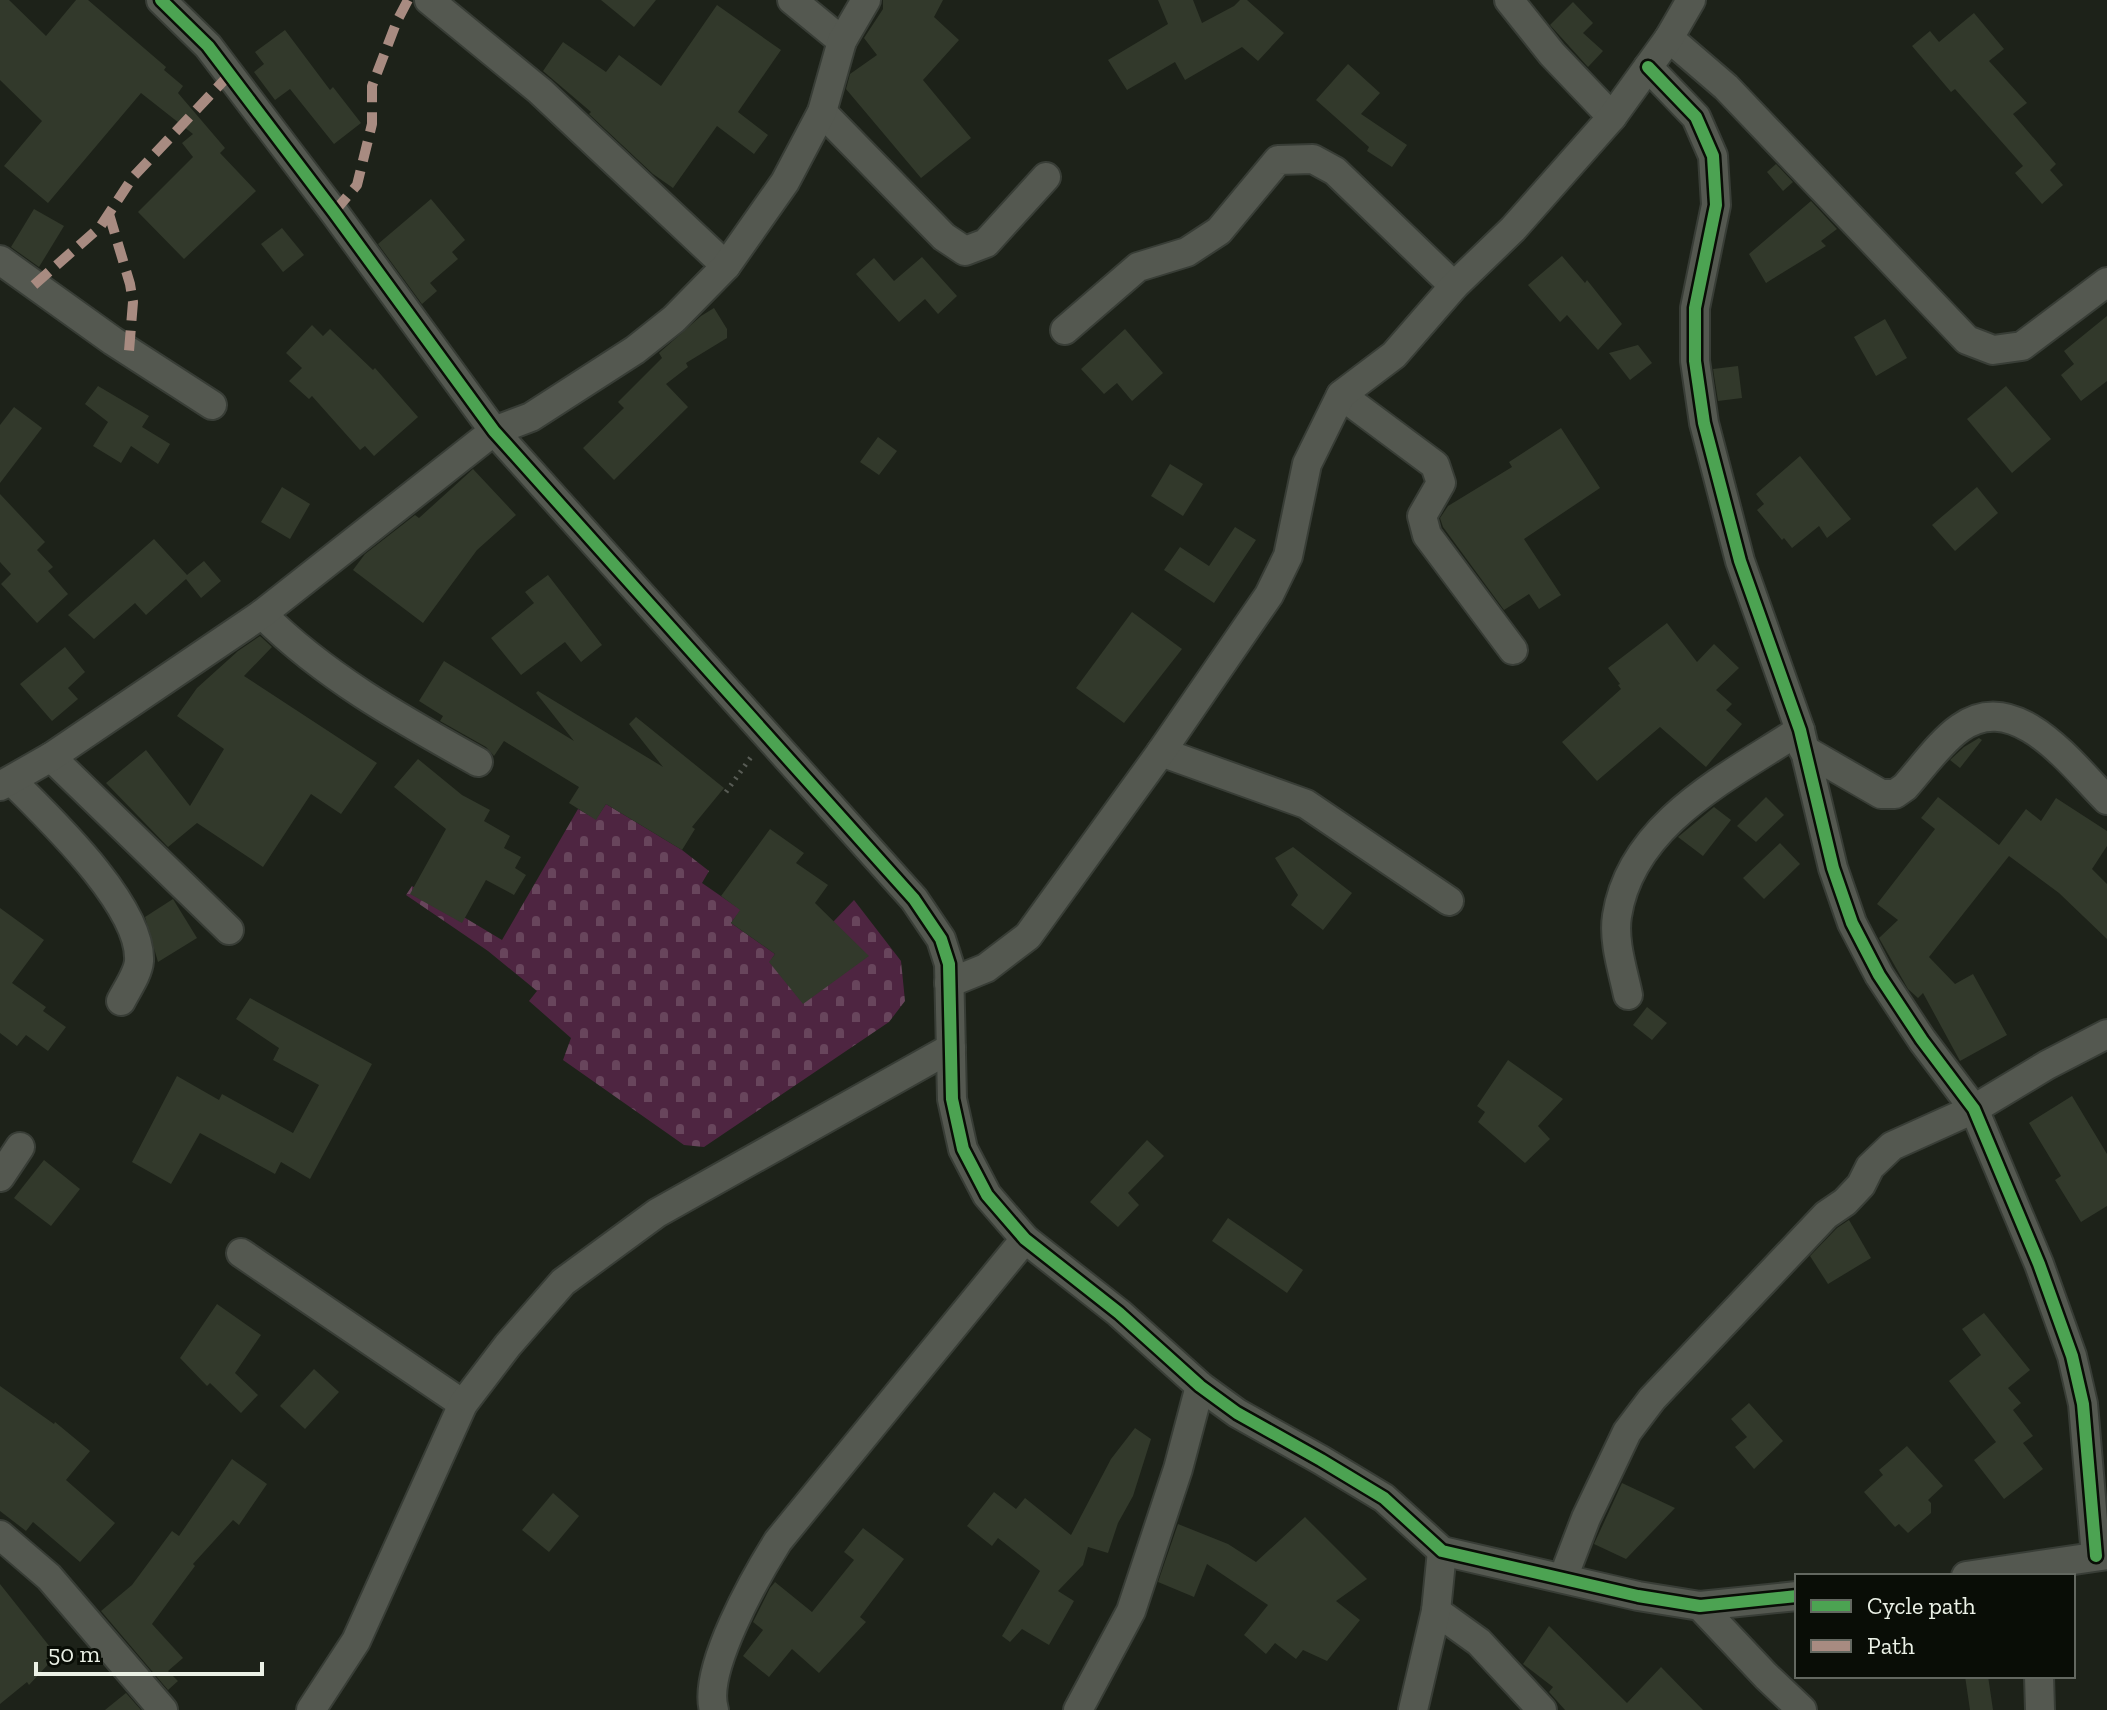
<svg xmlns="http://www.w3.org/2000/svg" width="2107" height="1710" font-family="'Zilla Slab',serif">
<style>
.cemetery{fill:url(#cemetery-stones)}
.building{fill:#32392b}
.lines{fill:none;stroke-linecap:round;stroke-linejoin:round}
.minor-casing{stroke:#383d36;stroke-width:32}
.path{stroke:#585c55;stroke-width:5;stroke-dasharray:2 6;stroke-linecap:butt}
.minor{stroke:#545850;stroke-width:28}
.quiet{stroke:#a88b81;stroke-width:10;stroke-dasharray:20 10;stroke-linecap:butt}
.cycleway-casing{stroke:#090d06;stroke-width:17}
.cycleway{stroke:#4ca352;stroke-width:12}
</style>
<defs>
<pattern id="cemetery-stones" width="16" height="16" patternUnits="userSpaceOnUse" patternTransform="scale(2)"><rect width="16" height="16" fill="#4e2541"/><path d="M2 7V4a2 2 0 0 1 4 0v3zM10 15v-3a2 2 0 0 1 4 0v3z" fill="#68455c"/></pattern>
</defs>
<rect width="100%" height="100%" fill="#1d2219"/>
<path class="cemetery" d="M 606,804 L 682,850 L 709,871 L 702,883 L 741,910 L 731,923 L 775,954 L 771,960 L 781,967 L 834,921 L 854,900 L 901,961 L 905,1001 L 889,1022 L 704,1147 L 684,1145 L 563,1060 L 571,1038 L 529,1001 L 537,991 L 488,951 L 406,895 L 412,886 L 502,940 L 578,809 L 596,819 Z"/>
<g class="building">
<path d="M 0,0 L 9,0 L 46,36 L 76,0 L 88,0 L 166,67 L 164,70 L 183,86 L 178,93 L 225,148 L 220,153 L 256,191 L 184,259 L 138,212 L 193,157 L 182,143 L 193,134 L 141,93 L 48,203 L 4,166 L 42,121 L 0,80 Z"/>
<path d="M 601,0 L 656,0 L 634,27 Z"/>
<path d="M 883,0 L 943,0 L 934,17 L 959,40 L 923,80 L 971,138 L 921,178 L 846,89 L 850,74 L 877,55 L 864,38 L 883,9 Z"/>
<path d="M 1158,0 L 1193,0 L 1202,23 L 1234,6 L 1240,0 L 1247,0 L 1284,33 L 1258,61 L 1242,47 L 1185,80 L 1175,62 L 1127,90 L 1108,60 L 1168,24 Z"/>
<path d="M 1573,2 L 1593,23 L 1583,33 L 1603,51 L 1588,67 L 1550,25 Z"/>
<path d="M 717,5 L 781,50 L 738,112 L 768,135 L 754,154 L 717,126 L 673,188 L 653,174 L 589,114 L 591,112 L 543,71 L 563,42 L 606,72 L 619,55 L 661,86 Z"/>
<path d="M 1974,13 L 2004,49 L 1989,61 L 2027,103 L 2013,114 L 2056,164 L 2050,170 L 2063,185 L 2042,204 L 2015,173 L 2023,166 L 1955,89 L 1951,92 L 1912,46 L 1930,31 L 1939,42 Z"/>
<path d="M 285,30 L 330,90 L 333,87 L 361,123 L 334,144 L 290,89 L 275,100 L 254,72 L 264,64 L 255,52 Z"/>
<path d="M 1348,64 L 1380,93 L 1361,114 L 1407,145 L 1392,167 L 1367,151 L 1369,147 L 1316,100 Z"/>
<path d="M 1776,164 L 1793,182 L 1783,191 L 1767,172 Z"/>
<path d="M 431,199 L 465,240 L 452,252 L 458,259 L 430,283 L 437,291 L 422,304 L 378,244 Z"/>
<path d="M 1811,201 L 1837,229 L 1821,241 L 1826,246 L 1766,283 L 1749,254 Z"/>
<path d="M 34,209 L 64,226 L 39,267 L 11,247 Z"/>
<path d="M 282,228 L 304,255 L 283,272 L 261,244 Z"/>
<path d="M 1562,256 L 1585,283 L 1587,280 L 1622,324 L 1598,350 L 1567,315 L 1560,322 L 1528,285 Z"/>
<path d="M 922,257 L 957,296 L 938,314 L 925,299 L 899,322 L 856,274 L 874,258 L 894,281 Z"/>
<path d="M 714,308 L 727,329 L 727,338 L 686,363 L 688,367 L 666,384 L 688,407 L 614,480 L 583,448 L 624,408 L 618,402 L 662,358 L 659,353 L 701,316 Z"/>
<path d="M 2107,316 L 2107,381 L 2081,401 L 2061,375 L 2074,364 L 2064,351 Z"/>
<path d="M 1885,319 L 1907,358 L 1876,376 L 1854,337 Z"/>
<path d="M 312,325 L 323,336 L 330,329 L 373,370 L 375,368 L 418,417 L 374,456 L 365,446 L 360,450 L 312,396 L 309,399 L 289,381 L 302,368 L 286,353 Z"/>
<path d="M 1125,329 L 1163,373 L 1132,401 L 1117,383 L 1104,394 L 1081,369 Z"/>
<path d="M 1638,345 L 1652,363 L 1630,380 L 1609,353 Z"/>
<path d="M 1738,366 L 1742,398 L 1718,401 L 1713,369 Z"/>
<path d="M 98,386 L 149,416 L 142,427 L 170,444 L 158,464 L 131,446 L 121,463 L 93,446 L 108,422 L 85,404 Z"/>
<path d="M 2006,386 L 2051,439 L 2012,473 L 1967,419 Z"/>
<path d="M 14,407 L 42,428 L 0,483 L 0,425 Z"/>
<path d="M 1561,428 L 1600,488 L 1524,539 L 1561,595 L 1539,609 L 1529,594 L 1504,610 L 1443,527 L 1440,518 L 1448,506 L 1512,467 L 1509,462 Z"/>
<path d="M 878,437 L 897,451 L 879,475 L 860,462 Z"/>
<path d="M 1800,456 L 1851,519 L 1827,538 L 1819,526 L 1792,548 L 1784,538 L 1782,540 L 1757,510 L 1764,504 L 1756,494 Z"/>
<path d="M 1170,464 L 1203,484 L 1183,516 L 1151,496 Z"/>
<path d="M 473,469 L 516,515 L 477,550 L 423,623 L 353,570 L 365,554 L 415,515 L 419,518 Z"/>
<path d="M 282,487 L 310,504 L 290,539 L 261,522 Z"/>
<path d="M 1977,487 L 1998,513 L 1955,551 L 1932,525 Z"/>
<path d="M 0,494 L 45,542 L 37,550 L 53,567 L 48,571 L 68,594 L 37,623 L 1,584 L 11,574 L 0,562 Z"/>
<path d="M 1235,527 L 1256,540 L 1214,603 L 1164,570 L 1180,547 L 1209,566 Z"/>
<path d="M 154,539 L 187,575 L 204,561 L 221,581 L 201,598 L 186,579 L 146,615 L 135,603 L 94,639 L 68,615 Z"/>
<path d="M 548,575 L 602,645 L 581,662 L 565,642 L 521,675 L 491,638 L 534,603 L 525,592 Z"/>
<path d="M 1132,612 L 1182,649 L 1124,723 L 1076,688 Z"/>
<path d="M 1667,623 L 1697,662 L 1714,644 L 1739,668 L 1716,690 L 1732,704 L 1726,710 L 1742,724 L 1706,767 L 1660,727 L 1597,781 L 1562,742 L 1621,689 L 1618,685 L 1620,684 L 1608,668 Z"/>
<path d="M 260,636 L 272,647 L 244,676 L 377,763 L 341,814 L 311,794 L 263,867 L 197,823 L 168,847 L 106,783 L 146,750 L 190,806 L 224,749 L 177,716 L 197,688 L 238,651 Z"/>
<path d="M 65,647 L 85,672 L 68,688 L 78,699 L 52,721 L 20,684 Z"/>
<path d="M 444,661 L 574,741 L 536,693 L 538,691 L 663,767 L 629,724 L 636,717 L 724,788 L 692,827 L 695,829 L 682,850 L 606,804 L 596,820 L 569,803 L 579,787 L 504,741 L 494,756 L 486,747 L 440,721 L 443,716 L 419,701 Z"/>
<path d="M 1979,738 L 1982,740 L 1960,768 L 1950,760 L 1964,747 Z"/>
<path d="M 418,759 L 462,795 L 490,810 L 484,821 L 510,836 L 504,848 L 521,857 L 515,868 L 526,875 L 514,895 L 486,880 L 462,923 L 410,894 L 446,829 L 394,787 Z"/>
<path d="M 1766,797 L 1784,815 L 1756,842 L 1737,826 Z"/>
<path d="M 1938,797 L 1999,845 L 2026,809 L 2041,821 L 2056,798 L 2107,831 L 2107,846 L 2092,869 L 2107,884 L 2107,939 L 2059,893 L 2009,856 L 1929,957 L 1955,984 L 1973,974 L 2007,1035 L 1960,1061 L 1923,993 L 1918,998 L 1908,989 L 1879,938 L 1898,920 L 1877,904 L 1935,829 L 1921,818 Z"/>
<path d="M 1714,807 L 1731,820 L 1703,856 L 1678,837 Z"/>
<path d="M 770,829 L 804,853 L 796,863 L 828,885 L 815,903 L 869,956 L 803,1004 L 769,962 L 775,954 L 731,923 L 740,910 L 721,896 Z"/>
<path d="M 1780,843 L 1800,864 L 1764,899 L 1743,878 Z"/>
<path d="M 1293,847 L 1352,893 L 1323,930 L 1291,905 L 1298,895 L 1275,858 Z"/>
<path d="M 173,899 L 197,938 L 158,962 L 145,917 Z"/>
<path d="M 0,908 L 44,940 L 12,983 L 46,1007 L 43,1011 L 66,1027 L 48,1051 L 26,1035 L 17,1046 L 0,1033 Z"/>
<path d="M 250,998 L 372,1064 L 310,1179 L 281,1162 L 275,1174 L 200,1133 L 171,1184 L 132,1162 L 177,1076 L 219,1100 L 222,1094 L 293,1133 L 319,1085 L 273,1060 L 279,1048 L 236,1019 Z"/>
<path d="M 1647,1007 L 1667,1023 L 1652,1040 L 1633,1025 Z"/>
<path d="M 1508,1060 L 1563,1099 L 1538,1126 L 1550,1139 L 1525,1163 L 1478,1122 L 1485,1112 L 1477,1106 Z"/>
<path d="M 2072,1096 L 2107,1154 L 2107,1206 L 2081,1222 L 2055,1180 L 2061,1176 L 2029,1123 Z"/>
<path d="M 1147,1140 L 1164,1156 L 1128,1193 L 1139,1205 L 1118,1227 L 1090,1202 Z"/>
<path d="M 44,1160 L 80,1189 L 51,1226 L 14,1198 Z"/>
<path d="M 1228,1218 L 1303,1270 L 1287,1293 L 1212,1241 Z"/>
<path d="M 1849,1220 L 1871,1258 L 1828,1284 L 1810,1256 L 1837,1228 Z"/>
<path d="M 217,1304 L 261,1335 L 235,1373 L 258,1395 L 241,1413 L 210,1383 L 207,1386 L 180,1358 Z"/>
<path d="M 1984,1313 L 2030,1370 L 2008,1388 L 2021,1403 L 2013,1410 L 2033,1436 L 2023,1443 L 2043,1469 L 2004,1499 L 1974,1460 L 1996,1442 L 1949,1381 L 1981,1355 L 1962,1329 Z"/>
<path d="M 314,1369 L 339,1392 L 305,1429 L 280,1406 Z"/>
<path d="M 0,1386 L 54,1424 L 55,1422 L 90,1451 L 66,1480 L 115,1523 L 80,1562 L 33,1522 L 26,1531 L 0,1511 Z"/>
<path d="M 1749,1403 L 1783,1441 L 1754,1469 L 1735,1447 L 1747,1437 L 1731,1419 Z"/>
<path d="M 1135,1428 L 1151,1439 L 1133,1496 L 1118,1523 L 1108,1553 L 1088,1547 L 1083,1565 L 1058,1591 L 1074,1601 L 1049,1645 L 1022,1629 L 1010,1642 L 1002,1636 L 1040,1571 L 998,1538 L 992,1546 L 967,1526 L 994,1492 L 1016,1509 L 1025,1498 L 1071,1535 L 1111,1459 Z"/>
<path d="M 1907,1446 L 1943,1486 L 1928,1500 L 1931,1503 L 1931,1513 L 1908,1533 L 1899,1524 L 1895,1527 L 1864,1492 L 1883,1475 L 1879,1470 Z"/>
<path d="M 232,1459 L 267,1484 L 239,1525 L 233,1520 L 193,1564 L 195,1566 L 152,1624 L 183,1658 L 168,1671 L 178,1681 L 168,1690 L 101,1611 L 132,1585 L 172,1531 L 179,1536 Z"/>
<path d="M 1622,1483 L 1675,1508 L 1626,1559 L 1594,1544 Z"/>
<path d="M 553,1493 L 579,1516 L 549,1552 L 522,1530 Z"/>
<path d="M 1305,1517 L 1367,1579 L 1336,1601 L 1360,1620 L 1327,1661 L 1303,1650 L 1296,1659 L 1275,1643 L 1266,1654 L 1244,1635 L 1268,1605 L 1207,1564 L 1194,1597 L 1158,1582 L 1178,1524 L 1228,1544 L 1256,1562 Z"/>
<path d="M 863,1528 L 904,1559 L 860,1617 L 866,1622 L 819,1673 L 792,1649 L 769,1677 L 743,1656 L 763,1630 L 753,1622 L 770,1588 L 775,1582 L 812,1612 L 854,1560 L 844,1552 Z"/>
<path d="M 0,1584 L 54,1652 L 53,1659 L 29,1685 L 27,1682 L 0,1704 Z"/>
<path d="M 1549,1626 L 1627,1703 L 1661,1667 L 1703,1710 L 1565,1710 L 1549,1692 L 1553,1687 L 1523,1664 Z"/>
<path d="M 1965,1676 L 1988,1676 L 1993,1710 L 1970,1710 Z"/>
<path d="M 126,1693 L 141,1710 L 105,1710 Z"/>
</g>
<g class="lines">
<defs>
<g id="minor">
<path d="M 161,0 L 208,46 L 334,212 L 494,431 L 914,899 L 941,939 L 949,964 L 952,1099 L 963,1149 L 987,1195 L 1025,1239 L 1119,1313 L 1200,1386 L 1237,1413 L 1321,1460 L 1384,1498 L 1442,1551 L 1638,1596 L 1700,1606 L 1797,1596"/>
<path d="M 429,0 L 540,91 L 726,266"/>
<path d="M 792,0 L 842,41"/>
<path d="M 1509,0 L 1552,54 L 1612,117"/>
<path d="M 1669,38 L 1726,87 L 1967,340 L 1993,350 L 2022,346 L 2107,282"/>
<path d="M 1648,67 L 1696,117 L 1713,156 L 1716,205 L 1695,308 L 1695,361 L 1704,423 L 1740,561 L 1800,730 L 1833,868 L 1852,923 L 1879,975 L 1922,1040 L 1974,1109 L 2039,1264 L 2072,1356 L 2083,1404 L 2096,1556"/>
<path d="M 822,112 L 944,237 L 965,251 L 986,243 L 1046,177"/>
<path d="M 0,260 L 113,341 L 212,405"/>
<path d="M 1065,330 L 1138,267 L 1187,252 L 1219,231 L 1278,160 L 1313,159 L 1335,171 L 1454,286"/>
<path d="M 1341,395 L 1435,465 L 1441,483 L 1422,516 L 1427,535 L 1513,650"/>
<path d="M 262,614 C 325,677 401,719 478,762"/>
<path d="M 1803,749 L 1881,794 L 1895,794 L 1905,787 C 1921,769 1941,741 1960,728 C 2016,688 2071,764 2107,800"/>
<path d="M 1161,752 L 1306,804 L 1449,901"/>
<path d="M 51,757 L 229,930"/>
<path d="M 12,781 C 49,818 142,906 139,961 C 138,974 127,989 121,1001"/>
<path d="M 0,786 L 51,757 L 262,614 L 494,431 L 531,417 L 635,350 L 674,319 L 726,266 L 785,182 L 822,112 L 842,41 L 866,0"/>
<path d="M 949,983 L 986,968 L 1028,936 L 1161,752 L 1269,595 L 1288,556 L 1307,464 L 1341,395 L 1394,355 L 1454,286 L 1513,229 L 1612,117 L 1669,38 L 1691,0"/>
<path d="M 1628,995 C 1623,971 1613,941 1617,916 C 1631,823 1730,776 1800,730"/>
<path d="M 0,1177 L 20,1147"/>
<path d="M 241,1253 L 463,1404"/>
<path d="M 0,1535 L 49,1577 L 163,1710"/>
<path d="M 1966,1576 L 2107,1555"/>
<path d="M 1563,1578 L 1586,1518 L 1627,1432 L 1652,1399 L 1826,1215 L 1845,1202 L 1861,1185 L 1870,1167 L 1892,1146 L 1974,1109 L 2047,1065 L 2107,1034"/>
<path d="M 1700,1606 L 1766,1676 L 1802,1710"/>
<path d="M 1436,1611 L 1479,1642 L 1542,1710"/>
<path d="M 2039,1676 L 2040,1710"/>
<path d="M 311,1710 L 356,1641 L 463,1404 L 508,1345 L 563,1282 L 657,1213 L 951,1048"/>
<path d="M 714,1710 C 702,1670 756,1576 778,1541 L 1025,1239"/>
<path d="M 1078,1710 L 1131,1611 L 1178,1469 L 1200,1386"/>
<path d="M 1413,1710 L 1436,1611 L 1442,1551"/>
</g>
</defs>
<use href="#minor" class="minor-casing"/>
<path class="path" d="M 726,792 L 751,757"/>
<use href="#minor" class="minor"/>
<g class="quiet">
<path d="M 334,212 L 357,185 L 372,124 L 372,86 L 397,21 L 408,0"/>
<path d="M 109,214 L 130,284 L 133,302 L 129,351"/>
<path d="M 34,285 L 100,227 L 133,177 L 230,74"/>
</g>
<defs>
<g id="cycleway">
<path d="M 161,0 L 208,46 L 334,212 L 494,431 L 914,899 L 941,939 L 949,964 L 952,1099 L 963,1149 L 987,1195 L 1025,1239 L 1119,1313 L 1200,1386 L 1237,1413 L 1321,1460 L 1384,1498 L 1442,1551 L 1638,1596 L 1700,1606 L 1797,1596"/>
<path d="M 1648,67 L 1696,117 L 1713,156 L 1716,205 L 1695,308 L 1695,361 L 1704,423 L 1740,561 L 1800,730 L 1833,868 L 1852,923 L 1879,975 L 1922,1040 L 1974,1109 L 2039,1264 L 2072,1356 L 2083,1404 L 2096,1556"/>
</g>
</defs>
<use href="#cycleway" class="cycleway-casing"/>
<use href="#cycleway" class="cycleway"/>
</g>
<rect x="1795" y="1574" width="280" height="104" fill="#090d06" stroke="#636860" stroke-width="2"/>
<rect x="1811" y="1600" width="40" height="12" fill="#4ca352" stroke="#636860" stroke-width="2"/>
<text x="1867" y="1614" font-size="24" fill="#ebf1e6">Cycle path</text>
<rect x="1811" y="1640" width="40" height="12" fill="#a88b81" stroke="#636860" stroke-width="2"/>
<text x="1867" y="1654" font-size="24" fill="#ebf1e6">Path</text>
<path d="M36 1662v12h226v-12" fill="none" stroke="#ebf1e6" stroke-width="4"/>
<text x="48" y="1662" font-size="24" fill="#ebf1e6" stroke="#090d06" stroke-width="6" paint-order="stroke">50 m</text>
</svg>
